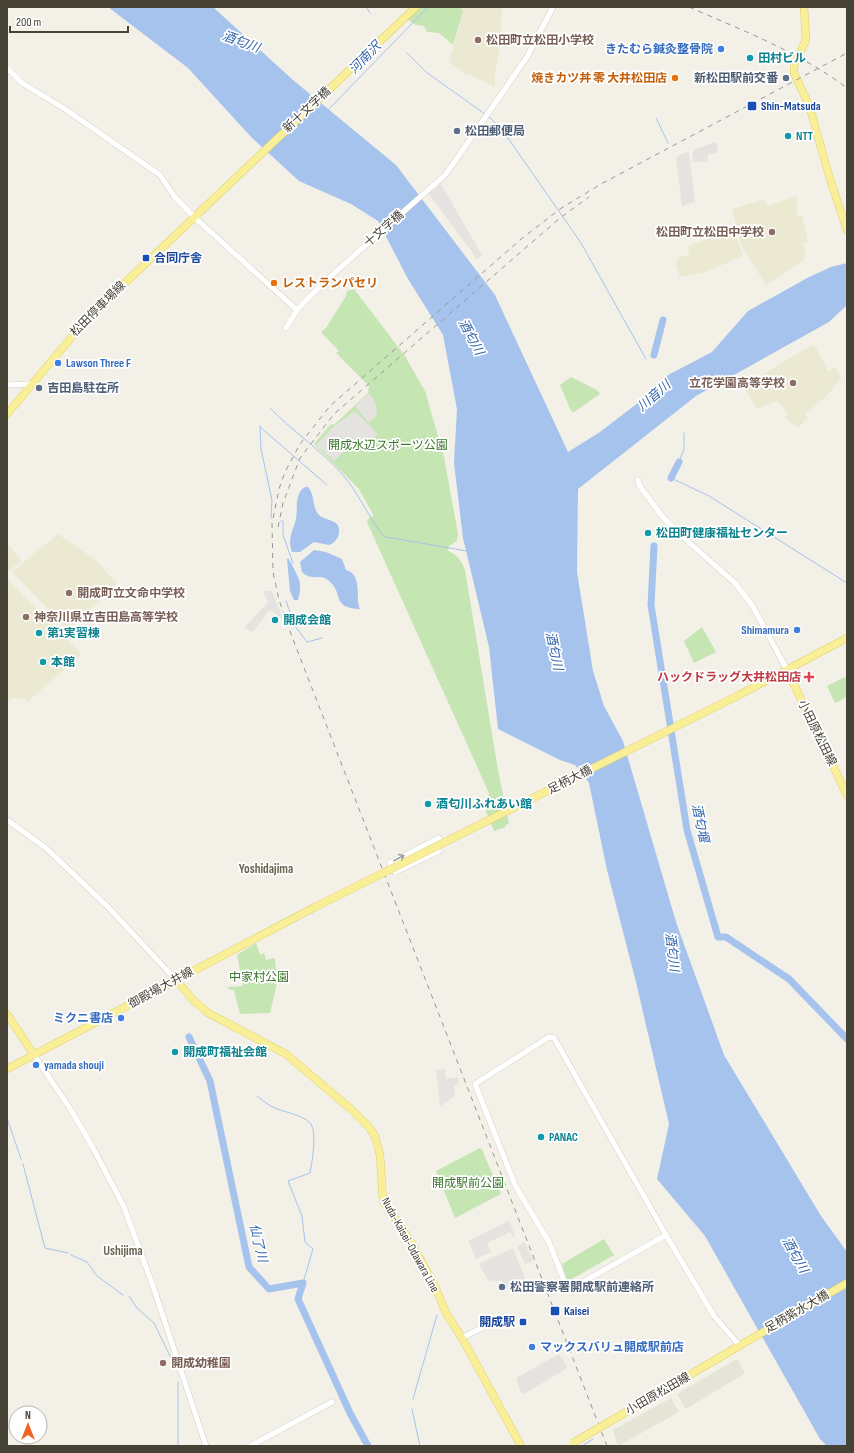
<svg xmlns="http://www.w3.org/2000/svg" width="854" height="1453" font-family="'Sofia Sans Condensed','Noto Sans JP',sans-serif">
<style>
.residential{fill:#e6e4d6}
.education{fill:#ebe9d2}
.green{fill:#c5e5b2}
.parking{fill:#e4e3df}
.water{fill:#a6c3ed}
.lines{fill:none;stroke-linecap:round;stroke-linejoin:round}
.stream{stroke:#a6c3ed;stroke-width:1}
.river{stroke:#a6c3ed;stroke-width:7}
.minor-casing{stroke:#bebbaa;stroke-width:6}
.major-casing{stroke:#ded06a;stroke-width:8}
.minor{stroke:#fff;stroke-width:5.5}
.major{stroke:#faef99;stroke-width:7}
.rail{stroke:#969696;stroke-width:1;stroke-dasharray:5 5;stroke-linecap:butt}
.major-bridge-casing{stroke:#ded06a;stroke-width:8;stroke-linecap:butt}
.major-bridge{stroke:#faef99;stroke-width:7}
.oneway{stroke:#a2a09a}
.education-dot{fill:#8d6e63;stroke:#fff;stroke-width:1.5}
.shop-dot{fill:#3f7fe0;stroke:#fff;stroke-width:1.5}
.culture-dot{fill:#0f9aa8;stroke:#fff;stroke-width:1.5}
.food-dot{fill:#e8710a;stroke:#fff;stroke-width:1.5}
.service-dot{fill:#5c6f8a;stroke:#fff;stroke-width:1.5}
.transit-dot{fill:#1a4fb4;stroke:#fff;stroke-width:1.5}
.health-dot{fill:#e0444e;stroke:#fff;stroke-width:1.5}
.labels{text-anchor:middle;dominant-baseline:central;stroke-width:3.5;stroke-linejoin:round;paint-order:stroke}
.education-label{font-size:12px;font-weight:bold;fill:#785e54;stroke:#fff;text-anchor:start}
.shop-label{font-size:12px;font-weight:bold;fill:#366cbe;stroke:#fff;text-anchor:end}
.culture-label{font-size:12px;font-weight:bold;fill:#0d838f;stroke:#fff;text-anchor:start}
.food-label{font-size:12px;font-weight:bold;fill:#c56008;stroke:#fff;text-anchor:end}
.service-label{font-size:12px;font-weight:bold;fill:#4e5e75;stroke:#fff;text-anchor:start}
.transit-label{font-size:12px;font-weight:bold;fill:#164399;stroke:#fff;text-anchor:start}
.street-label{font-size:12px;fill:#464236;stroke:#fff}
.park-label{font-size:12px;fill:#3b752c;stroke:#fff}
.health-label{font-size:12px;font-weight:bold;fill:#be3a42;stroke:#fff;text-anchor:end}
.water-label{font-size:13px;font-style:italic;fill:#3465ad;stroke:#fff}
.neighbourhood-label{font-size:13px;font-weight:bold;fill:#68624e;stroke:#fff}
</style>
<rect width="100%" height="100%" fill="#f3f1e7"/>
<g class="residential">
<path d="M 737,1359 L 745,1373 L 686,1409 L 677,1394 Z"/>
<path d="M 671,1398 L 679,1412 L 618,1446 L 613,1430 Z"/>
</g>
<g class="education">
<path d="M 461,7 L 502,7 L 500,47 L 495,74 L 495,87 L 469,74 L 468,76 L 449,62 L 460,24 Z"/>
<path d="M 797,196 L 797,216 L 802,216 L 808,242 L 803,243 L 806,253 L 803,261 L 766,285 L 742,247 L 732,209 L 765,199 L 767,206 Z"/>
<path d="M 734,230 L 743,256 L 703,273 L 680,277 L 676,264 L 678,257 L 689,255 L 688,246 Z"/>
<path d="M 814,344 L 828,371 L 835,367 L 841,379 L 824,399 L 821,400 L 805,414 L 808,418 L 798,428 L 785,418 L 788,415 L 778,401 L 757,409 L 743,386 Z"/>
<path d="M 58,534 L 97,561 L 117,584 L 67,629 L 12,572 Z"/>
<path d="M 7,543 L 22,561 L 7,572 Z"/>
<path d="M 7,579 L 81,653 L 81,655 L 27,702 L 25,699 L 14,698 L 7,701 Z"/>
</g>
<g class="green">
<path d="M 420,7 L 459,7 L 463,11 L 453,45 L 439,33 L 427,32 L 424,26 L 416,25 L 406,18 Z"/>
<path d="M 354,289 L 405,356 L 425,391 L 444,457 L 458,534 L 457,541 L 449,546 L 448,551 C 458,555 461,560 465,570 L 498,770 L 509,824 L 505,825 L 506,827 L 494,831 L 482,802 L 488,800 L 489,793 L 367,522 L 369,518 L 374,516 L 359,489 L 314,444 L 330,425 L 335,424 L 368,393 L 369,386 L 336,353 L 339,351 L 321,332 L 326,328 L 346,296 L 347,291 Z"/>
<path d="M 571,377 L 597,390 L 600,394 L 574,412 L 571,411 L 560,385 Z"/>
<path d="M 702,627 L 716,652 L 694,663 L 684,641 Z"/>
<path d="M 847,676 L 847,697 L 835,703 L 827,686 Z"/>
<path d="M 256,943 L 260,955 L 264,953 L 266,960 L 275,958 L 277,983 L 270,1013 L 240,1014 L 234,990 L 230,990 L 227,987 L 243,986 L 237,955 Z"/>
<path d="M 480,1148 L 482,1150 L 501,1194 L 455,1218 L 436,1171 Z"/>
<path d="M 604,1239 L 614,1255 L 570,1280 L 566,1278 L 562,1264 Z"/>
</g>
<g class="parking">
<path d="M 716,142 L 718,153 L 708,154 L 707,161 L 693,162 L 692,154 L 695,149 Z"/>
<path d="M 687,152 L 689,153 L 695,202 L 682,206 L 676,158 L 677,156 Z"/>
<path d="M 441,184 L 482,255 L 477,259 L 429,194 Z"/>
<path d="M 369,393 L 375,402 L 377,409 L 376,416 L 369,423 L 355,406 Z"/>
<path d="M 355,411 L 378,434 L 364,449 L 355,442 L 334,461 L 316,445 L 334,426 Z"/>
<path d="M 263,591 L 272,591 L 283,619 L 270,610 L 253,631 L 250,631 L 245,627 L 268,602 Z"/>
<path d="M 445,1068 L 446,1079 L 458,1077 L 459,1084 L 454,1086 L 455,1096 L 440,1106 L 436,1070 Z"/>
<path d="M 508,1221 L 510,1222 L 515,1237 L 514,1238 L 510,1232 L 487,1243 L 491,1252 L 476,1259 L 468,1241 Z"/>
<path d="M 525,1242 L 533,1261 L 525,1264 L 517,1246 Z"/>
<path d="M 513,1248 L 525,1278 L 506,1288 L 500,1280 L 496,1282 L 494,1279 L 489,1282 L 479,1264 Z"/>
<path d="M 559,1354 L 567,1367 L 566,1369 L 524,1394 L 521,1393 L 516,1378 Z"/>
</g>
<g class="water">
<path d="M 108,7 L 213,7 L 293,80 L 396,165 L 495,295 L 568,452 L 600,432 L 647,396 L 668,375 L 712,352 L 748,311 L 809,277 L 831,267 L 847,263 L 847,305 L 829,322 L 696,396 L 578,489 L 577,572 L 593,671 L 604,706 L 623,741 L 676,922 L 724,1055 L 821,1216 L 847,1252 L 847,1446 L 827,1446 L 820,1439 L 705,1236 L 657,1179 L 669,1124 L 636,982 L 607,870 L 589,783 L 575,765 L 560,760 L 498,729 L 489,647 L 463,538 L 454,463 L 457,409 L 443,335 L 408,279 L 378,221 L 351,204 L 299,181 L 252,138 L 188,68 Z"/>
<path d="M 305,487 L 308,487 C 315,495 312,506 318,514 C 325,522 341,518 339,533 C 338,539 334,543 329,545 L 314,542 L 300,552 L 292,552 C 287,539 293,531 296,519 C 298,508 294,494 305,487 Z"/>
<path d="M 314,550 L 326,552 L 342,559 L 346,570 C 363,574 355,599 360,609 C 330,608 345,593 328,580 C 320,573 312,582 302,572 L 300,562 Z"/>
<path d="M 287,559 L 289,559 C 297,576 304,581 298,600 L 294,600 L 290,591 Z"/>
</g>
<g class="lines">
<g class="stream">
<path d="M 366,7 L 370,13"/>
<path d="M 407,53 L 426,72 L 485,114"/>
<path d="M 328,110 L 428,7"/>
<path d="M 489,117 L 501,128 L 581,243 L 646,359"/>
<path d="M 656,118 L 668,143"/>
<path d="M 270,408 C 292,431 320,449 342,474 C 358,492 367,514 381,533 L 386,537 L 467,551"/>
<path d="M 260,426 L 261,449 L 272,500 L 271,518"/>
<path d="M 260,427 L 327,485"/>
<path d="M 679,462 L 684,449 L 684,433"/>
<path d="M 671,478 L 709,496 L 847,583"/>
<path d="M 281,521 L 283,521 L 283,535 L 293,563"/>
<path d="M 286,601 L 295,626 L 307,642 L 322,638"/>
<path d="M 257,1096 C 262,1100 268,1105 275,1108 C 286,1113 302,1114 311,1124 C 317,1133 312,1163 310,1173 L 288,1181 L 302,1216 L 305,1242 L 313,1249 L 303,1283"/>
<path d="M 7,1118 L 21,1159"/>
<path d="M 23,1164 L 45,1248 L 68,1253"/>
<path d="M 71,1255 L 87,1262 L 97,1276 L 123,1295"/>
<path d="M 129,1296 L 137,1308 L 154,1323 L 172,1360"/>
<path d="M 178,1382 L 178,1446"/>
<path d="M 413,1399 L 437,1315"/>
<path d="M 412,1409 L 420,1446"/>
<path d="M 582,1446 L 593,1439"/>
</g>
<g class="river">
<path d="M 654,355 L 663,320"/>
<path d="M 671,478 L 679,462"/>
<path d="M 654,546 L 651,605 L 687,830 L 718,937 L 726,937 L 789,979 L 847,1039"/>
<path d="M 189,1037 L 210,1081 L 249,1267 L 269,1289 L 303,1283 L 298,1299 L 350,1413 L 368,1446"/>
</g>
<defs>
<g id="minor">
<path d="M 7,68 L 22,83 L 65,109 L 160,175 L 174,196 L 193,216 L 297,310"/>
<path d="M 286,328 L 297,310 L 322,284 L 446,174 L 527,57 L 553,7"/>
<path d="M 7,385 L 31,384"/>
<path d="M 638,480 L 639,485 L 662,516 L 676,531 L 735,583 L 752,605 L 787,670"/>
<path d="M 7,820 L 46,848 L 108,907 L 176,980"/>
<path d="M 439,851 L 395,872 L 390,863 L 439,838"/>
<path d="M 549,1037 L 554,1038 L 666,1235 L 576,1286 L 565,1283 L 549,1242 L 515,1185 L 475,1084 Z"/>
<path d="M 34,1055 L 71,1110 L 92,1146 L 124,1207 L 153,1286 L 206,1446"/>
<path d="M 666,1235 L 714,1316 L 740,1346"/>
<path d="M 462,1338 L 502,1317"/>
<path d="M 250,1446 L 332,1402"/>
</g>
<g id="major">
<path d="M 804,7 L 806,40 L 794,65 L 794,73 L 810,108 L 829,176 L 847,230"/>
<path d="M 7,414 L 87,319 L 416,7"/>
<path d="M 787,670 L 847,795"/>
<path d="M 739,695 L 847,638"/>
<path d="M 176,980 L 194,1001 L 208,1013 L 286,1054 L 353,1111 L 369,1127 L 375,1136 L 380,1155 L 383,1201 L 411,1242 L 434,1284 L 446,1313 L 462,1338 L 521,1446"/>
<path d="M 7,1014 L 34,1055"/>
<path d="M 7,1069 L 315,907"/>
<path d="M 734,1349 L 847,1283"/>
</g>
</defs>
<use href="#minor" class="minor-casing"/>
<use href="#major" class="major-casing"/>
<use href="#minor" class="minor"/>
<use href="#major" class="major"/>
<g class="rail">
<path d="M 689,7 C 744,31 799,52 847,88"/>
<path d="M 278,527 L 283,503 L 300,458 L 334,414 L 560,218 L 589,197"/>
<path d="M 607,1446 L 294,642 L 279,600 L 273,572 L 272,524 L 279,489 L 285,472 L 300,444 L 330,406 L 520,240 L 560,209 L 601,184 L 847,53"/>
</g>
<defs>
<g id="major-bridge">
<path d="M 315,907 L 739,695"/>
<path d="M 573,1443 L 734,1349"/>
</g>
</defs>
<use href="#major-bridge" class="major-bridge-casing"/>
<use href="#major-bridge" class="major-bridge"/>
</g>
<defs><path id="oneway-shaft" d="M-6 0H5M1.5-3L5.5 0L1.5 3" fill="none" stroke-width="1.6" stroke-linecap="round" stroke-linejoin="round"/></defs>
<use class="oneway" href="#oneway-shaft" transform="translate(399 858) rotate(-27)"/>
<g class="education-dot">
<circle cx="478" cy="40" r="4"/>
<circle cx="772" cy="232" r="4"/>
<circle cx="793" cy="383" r="4"/>
<circle cx="69" cy="593" r="4"/>
<circle cx="26" cy="617" r="4"/>
<circle cx="163" cy="1363" r="4"/>
</g>
<g class="shop-dot">
<circle cx="721" cy="49" r="4"/>
<circle cx="58" cy="363" r="4"/>
<circle cx="797" cy="630" r="4"/>
<circle cx="121" cy="1018" r="4"/>
<circle cx="36" cy="1065" r="4"/>
<circle cx="532" cy="1347" r="4"/>
</g>
<g class="culture-dot">
<circle cx="750" cy="58" r="4"/>
<circle cx="788" cy="136" r="4"/>
<circle cx="648" cy="533" r="4"/>
<circle cx="275" cy="620" r="4"/>
<circle cx="39" cy="633" r="4"/>
<circle cx="43" cy="662" r="4"/>
<circle cx="428" cy="804" r="4"/>
<circle cx="175" cy="1052" r="4"/>
<circle cx="541" cy="1137" r="4"/>
</g>
<g class="food-dot">
<circle cx="675" cy="78" r="4"/>
<circle cx="274" cy="283" r="4"/>
</g>
<g class="service-dot">
<circle cx="786" cy="78" r="4"/>
<circle cx="457" cy="131" r="4"/>
<circle cx="39" cy="388" r="4"/>
<circle cx="502" cy="1287" r="4"/>
</g>
<g class="transit-dot">
<rect x="747" y="101" width="10" height="10" rx="2"/>
<rect x="142" y="254" width="8" height="8" rx="2"/>
<rect x="550" y="1306" width="10" height="10" rx="2"/>
<rect x="519" y="1318" width="8" height="8" rx="2"/>
</g>
<path class="health-dot" d="M807 671h4v4h4v4h-4v4h-4v-4h-4v-4h4z"/>
<g class="labels">
<g class="education-label">
<text x="486" y="40">松田町立松田小学校</text>
<text x="764" y="232" text-anchor="end">松田町立松田中学校</text>
<text x="785" y="383" text-anchor="end">立花学園高等学校</text>
<text x="77" y="593">開成町立文命中学校</text>
<text x="34" y="617">神奈川県立吉田島高等学校</text>
<text x="171" y="1363">開成幼稚園</text>
</g>
<g class="shop-label">
<text x="713" y="49">きたむら鍼灸整骨院</text>
<text x="66" y="363" text-anchor="start">Lawson Three F</text>
<text x="789" y="630">Shimamura</text>
<text x="113" y="1018">ミクニ書店</text>
<text x="44" y="1065" text-anchor="start">yamada shouji</text>
<text x="540" y="1347" text-anchor="start">マックスバリュ開成駅前店</text>
</g>
<g class="culture-label">
<text x="758" y="58">田村ビル</text>
<text x="796" y="136">NTT</text>
<text x="656" y="533">松田町健康福祉センター</text>
<text x="283" y="620">開成会館</text>
<text x="47" y="633">第1実習棟</text>
<text x="51" y="662">本館</text>
<text x="436" y="804">酒匂川ふれあい館</text>
<text x="183" y="1052">開成町福祉会館</text>
<text x="549" y="1137">PANAC</text>
</g>
<g class="food-label">
<text x="667" y="78">焼きカツ丼 零 大井松田店</text>
<text x="282" y="283" text-anchor="start">レストランパセリ</text>
</g>
<g class="service-label">
<text x="778" y="78" text-anchor="end">新松田駅前交番</text>
<text x="465" y="131">松田郵便局</text>
<text x="47" y="388">吉田島駐在所</text>
<text x="510" y="1287">松田警察署開成駅前連絡所</text>
</g>
<g class="transit-label">
<text x="761" y="106">Shin-Matsuda</text>
<text x="154" y="258">合同庁舎</text>
<text x="564" y="1311">Kaisei</text>
<text x="515" y="1322" text-anchor="end">開成駅</text>
</g>
<g class="street-label">
<text transform="translate(307 110) rotate(-43)">新十文字橋</text>
<text transform="translate(384 229) rotate(-41)">十文字橋</text>
<text transform="translate(98 309) rotate(-45)">松田停車場線</text>
<text transform="translate(817 733) rotate(64)">小田原松田線</text>
<text transform="translate(570 780) rotate(-27)">足柄大橋</text>
<text transform="translate(161 988) rotate(-29)">御殿場大井線</text>
<text transform="translate(410 1245) rotate(61)">Nuda-Kaisei-Odawara Line</text>
<text transform="translate(797 1312) rotate(-30)">足柄紫水大橋</text>
<text transform="translate(658 1394) rotate(-30)">小田原松田線</text>
</g>
<g class="park-label">
<text x="388" y="445">開成水辺スポーツ公園</text>
<text x="259" y="977">中家村公園</text>
<text x="468" y="1183">開成駅前公園</text>
</g>
<g class="health-label">
<text x="801" y="677">ハックドラッグ大井松田店</text>
</g>
<g class="water-label">
<text transform="translate(241 42) rotate(20)">酒匂川</text>
<text transform="translate(365 58) rotate(-46)">河南沢</text>
<text transform="translate(471 337) rotate(62)">酒匂川</text>
<text transform="translate(654 396) rotate(-41)">川音川</text>
<text transform="translate(554 651) rotate(78)">酒匂川</text>
<text transform="translate(700 823) rotate(78)">酒匂堰</text>
<text transform="translate(672 952) rotate(83)">酒匂川</text>
<text transform="translate(258 1243) rotate(76)">仙了川</text>
<text transform="translate(795 1255) rotate(61)">酒匂川</text>
</g>
<g class="neighbourhood-label">
<text x="266" y="869">Yoshidajima</text>
<text x="123" y="1251">Ushijima</text>
</g>
</g>
<rect width="854" height="1453" fill="none" stroke="#464236" stroke-width="16"/>
<g transform="translate(28 1425)"><circle r="19" fill="#ffffff" stroke="#b5b3af"/>
<path d="M0-3L7 15L0 10L-7 15Z" fill="#f06521"/>
<text y="-6" font-size="11" font-weight="bold" text-anchor="middle" fill="#464236">N</text>
</g>
<path d="M10 26v6h118v-6" fill="none" stroke="#464236" stroke-width="2"/>
<text x="16" y="26" font-size="12" fill="#464236" stroke="#ffffff" stroke-width="3" paint-order="stroke">200 m</text>
</svg>
